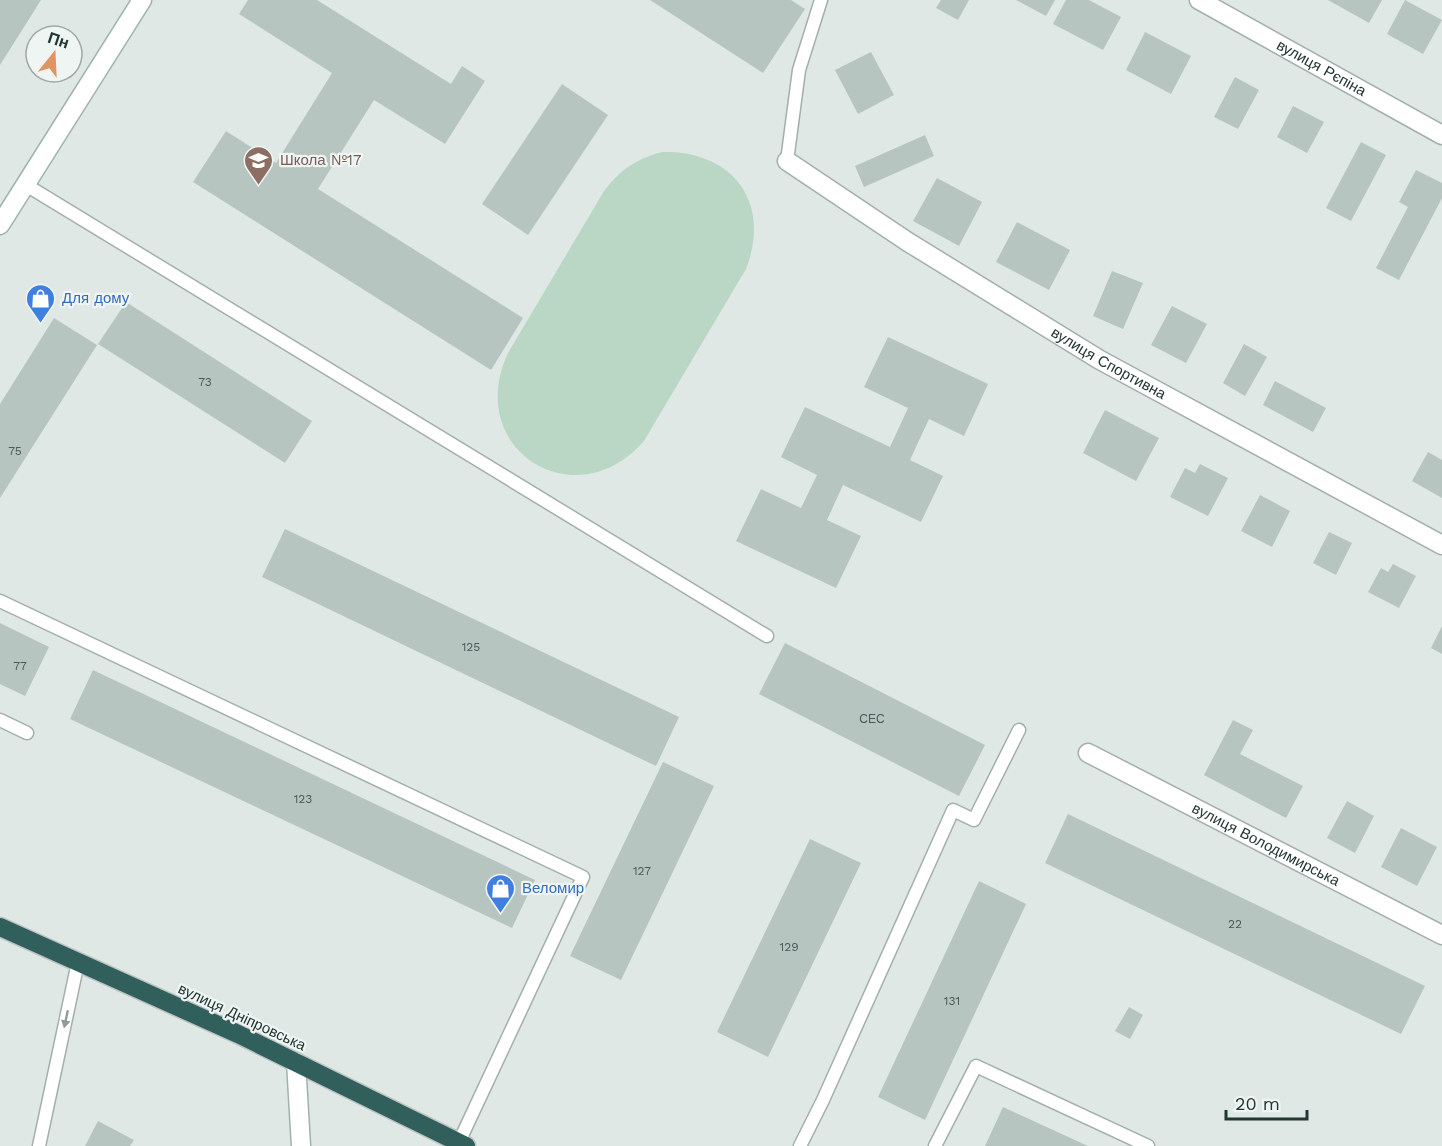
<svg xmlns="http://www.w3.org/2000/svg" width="1442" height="1146" font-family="'Work Sans',sans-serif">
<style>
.green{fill:#bad7c5}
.building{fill:#b7c5c1}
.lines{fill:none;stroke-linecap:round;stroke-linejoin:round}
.lane-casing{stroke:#a3afac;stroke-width:15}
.street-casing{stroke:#a3afac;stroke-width:21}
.secondary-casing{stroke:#9fb3ae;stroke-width:21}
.highway-casing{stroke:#bdc3c2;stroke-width:21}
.lane{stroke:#fff;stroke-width:12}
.street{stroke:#fff;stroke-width:18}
.secondary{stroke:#fff;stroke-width:18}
.highway{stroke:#315f5c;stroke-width:18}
.oneway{fill:#909a99}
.labels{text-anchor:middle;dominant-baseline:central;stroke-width:4.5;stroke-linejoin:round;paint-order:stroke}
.number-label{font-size:12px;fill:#475a56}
.street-label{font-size:15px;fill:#223633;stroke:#eff5f3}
.education-label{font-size:15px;fill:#785e54;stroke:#eff5f3;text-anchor:start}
.shop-label{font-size:15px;fill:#366cbe;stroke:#eff5f3;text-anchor:start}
</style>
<rect width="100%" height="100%" fill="#dfe8e5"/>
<path class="green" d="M 662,152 C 732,150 772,202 746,269 L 644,441 C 575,520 463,449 508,353 L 604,191 C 620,170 636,159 662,152 Z"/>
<g class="building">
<path d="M 0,0 L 41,0 L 0,65 Z"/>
<path d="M 248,0 L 317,0 L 451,84 L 462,66 L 485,81 L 445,144 L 374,100 L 318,189 L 523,318 L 491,370 L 193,182 L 226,131 L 276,163 L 332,73 L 239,14 Z"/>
<path d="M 650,0 L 791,0 L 805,9 L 763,73 Z"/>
<path d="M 941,0 L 969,0 L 958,20 L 936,8 Z"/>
<path d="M 1016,0 L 1055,0 L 1046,16 Z"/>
<path d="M 1066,0 L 1089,0 L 1121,17 L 1103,50 L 1053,24 Z"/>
<path d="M 1328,0 L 1382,0 L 1369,23 Z"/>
<path d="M 1405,0 L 1442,20 L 1423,54 L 1387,34 Z"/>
<path d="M 1145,32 L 1191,56 L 1171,94 L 1126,70 Z"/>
<path d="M 871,52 L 894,95 L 858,114 L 835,70 Z"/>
<path d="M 1235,77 L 1259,90 L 1238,129 L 1214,117 Z"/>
<path d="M 562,84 L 608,115 L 528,235 L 482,204 Z"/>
<path d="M 1293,106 L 1324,122 L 1307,153 L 1277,137 Z"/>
<path d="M 925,135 L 934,156 L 864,187 L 855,166 Z"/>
<path d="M 1361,142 L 1386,155 L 1351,221 L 1326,208 Z"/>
<path d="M 1416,170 L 1442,183 L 1442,198 L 1399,280 L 1376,268 L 1408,207 L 1399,202 Z"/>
<path d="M 937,178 L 982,202 L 959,246 L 913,221 Z"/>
<path d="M 1017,222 L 1070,250 L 1049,290 L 996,262 Z"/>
<path d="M 1112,271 L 1143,283 L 1123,329 L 1093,316 Z"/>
<path d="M 126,302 L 312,421 L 285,463 L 98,344 Z"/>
<path d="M 1172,306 L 1207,324 L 1186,363 L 1151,345 Z"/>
<path d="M 54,318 L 97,345 L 0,498 L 0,404 Z"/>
<path d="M 888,337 L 988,384 L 964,436 L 929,419 L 910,460 L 943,476 L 921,522 L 843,485 L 827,520 L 861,536 L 836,588 L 736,541 L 761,489 L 801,508 L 817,475 L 781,457 L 805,407 L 890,447 L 908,408 L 864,387 Z"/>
<path d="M 1244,344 L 1267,357 L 1245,396 L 1223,383 Z"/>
<path d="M 1275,381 L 1326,408 L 1313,432 L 1263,405 Z"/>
<path d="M 1105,410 L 1159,438 L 1136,481 L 1083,453 Z"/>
<path d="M 1428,452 L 1442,460 L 1442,498 L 1412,481 Z"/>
<path d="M 1200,464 L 1228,478 L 1208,516 L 1170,497 L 1185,468 L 1195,473 Z"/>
<path d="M 1260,495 L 1290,511 L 1272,547 L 1241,531 Z"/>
<path d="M 285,529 L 679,717 L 656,766 L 262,577 Z"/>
<path d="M 1329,532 L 1352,543 L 1336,575 L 1313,563 Z"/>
<path d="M 1393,564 L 1416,576 L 1399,608 L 1368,592 L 1381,568 L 1388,572 Z"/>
<path d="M 0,623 L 49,647 L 25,696 L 0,684 Z"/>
<path d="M 1442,626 L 1442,654 L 1431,648 Z"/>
<path d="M 785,643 L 985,745 L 959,796 L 759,694 Z"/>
<path d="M 93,670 L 535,880 L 512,928 L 70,719 Z"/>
<path d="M 1233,720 L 1253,730 L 1240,754 L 1303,786 L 1286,818 L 1204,775 Z"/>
<path d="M 663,762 L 714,786 L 621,980 L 570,956 Z"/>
<path d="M 1347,801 L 1374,816 L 1355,853 L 1327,838 Z"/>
<path d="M 1068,814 L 1425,986 L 1401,1034 L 1045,863 Z"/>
<path d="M 1401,828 L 1437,847 L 1417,886 L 1381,867 Z"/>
<path d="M 810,839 L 861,863 L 768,1057 L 717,1032 Z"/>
<path d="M 979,881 L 1026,904 L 925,1120 L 878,1097 Z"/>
<path d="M 1129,1007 L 1143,1015 L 1130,1039 L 1115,1031 Z"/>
<path d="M 1003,1107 L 1088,1146 L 985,1146 Z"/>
<path d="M 98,1121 L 134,1140 L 130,1146 L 85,1146 Z"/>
</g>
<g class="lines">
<defs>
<g id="lane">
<path d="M 787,161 L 799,70 L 821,0"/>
<path d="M 26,185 L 767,636"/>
<path d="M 0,601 L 583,877 L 459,1142"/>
<path d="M 0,720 L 27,733"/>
<path d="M 39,1146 L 78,962"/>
<path d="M 800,1146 L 823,1100 L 953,810 L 974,820 L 1019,730"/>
<path d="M 935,1146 L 976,1066 L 1148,1146"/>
</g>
<g id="street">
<path id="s1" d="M 1199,0 L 1442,135"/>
<path id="s2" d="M 787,161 L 908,242 L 1100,360 L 1442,545"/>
<path id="s3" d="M 1088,753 L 1442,935"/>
</g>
<g id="secondary">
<path d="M 0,225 L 142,0"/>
<path d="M 296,1062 L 301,1146"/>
</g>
<path id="highway" d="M 0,927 L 238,1034 L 466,1146"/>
</defs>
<use href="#lane" class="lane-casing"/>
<use href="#street" class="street-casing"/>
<use href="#secondary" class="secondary-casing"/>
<use href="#highway" class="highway-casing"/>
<use href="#lane" class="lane"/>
<use href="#street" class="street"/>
<use href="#secondary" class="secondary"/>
<use href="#highway" class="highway"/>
</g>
<defs><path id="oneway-solid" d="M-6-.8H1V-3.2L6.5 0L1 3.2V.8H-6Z" transform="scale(1.5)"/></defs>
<use class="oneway" href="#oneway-solid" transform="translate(66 1019) rotate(102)"/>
<defs>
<symbol id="school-pin" viewBox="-11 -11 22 30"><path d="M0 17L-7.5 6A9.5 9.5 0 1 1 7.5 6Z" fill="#8d6e63" stroke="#eff5f3"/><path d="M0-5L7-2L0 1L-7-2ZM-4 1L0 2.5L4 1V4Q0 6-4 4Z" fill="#fff"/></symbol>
<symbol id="shop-pin" viewBox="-11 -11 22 30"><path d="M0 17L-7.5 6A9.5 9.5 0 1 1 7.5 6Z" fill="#3f7fe0" stroke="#eff5f3"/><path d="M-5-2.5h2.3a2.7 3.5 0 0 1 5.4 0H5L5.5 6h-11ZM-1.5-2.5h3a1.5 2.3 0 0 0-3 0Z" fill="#fff"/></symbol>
</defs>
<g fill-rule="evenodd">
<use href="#school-pin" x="242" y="144" width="33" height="45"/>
<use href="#shop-pin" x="24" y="282" width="33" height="45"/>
<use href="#shop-pin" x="484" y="872" width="33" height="45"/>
</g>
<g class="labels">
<g class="number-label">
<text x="205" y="382">73</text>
<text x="15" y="451">75</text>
<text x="471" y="647">125</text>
<text x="20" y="666">77</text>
<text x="872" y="719">СЕС</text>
<text x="303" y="799">123</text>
<text x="642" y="871">127</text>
<text x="1235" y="924">22</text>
<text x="789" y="947">129</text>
<text x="952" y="1001">131</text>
</g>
<g class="street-label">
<text stroke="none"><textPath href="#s1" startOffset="140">вулиця Рєпіна</textPath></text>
<text stroke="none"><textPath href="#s2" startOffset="380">вулиця Спортивна</textPath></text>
<text stroke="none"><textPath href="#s3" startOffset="200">вулиця Володимирська</textPath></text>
<text transform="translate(242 1017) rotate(25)">вулиця Дніпровська</text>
</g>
<g class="education-label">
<text x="280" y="160">Школа №17</text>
</g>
<g class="shop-label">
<text x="62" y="298">Для дому</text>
<text x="522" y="888">Веломир</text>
</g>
</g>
<g transform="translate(54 54) rotate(18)"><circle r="28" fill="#eff5f3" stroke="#9da9a6" stroke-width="1.5"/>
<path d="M0-4.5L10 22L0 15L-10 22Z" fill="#e29363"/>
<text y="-9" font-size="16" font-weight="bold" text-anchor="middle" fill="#223633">Пн</text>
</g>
<path d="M1226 1110v9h81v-9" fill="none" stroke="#223633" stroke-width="3"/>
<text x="1235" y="1110" font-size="18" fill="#223633" stroke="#eff5f3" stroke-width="4.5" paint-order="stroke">20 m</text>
</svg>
